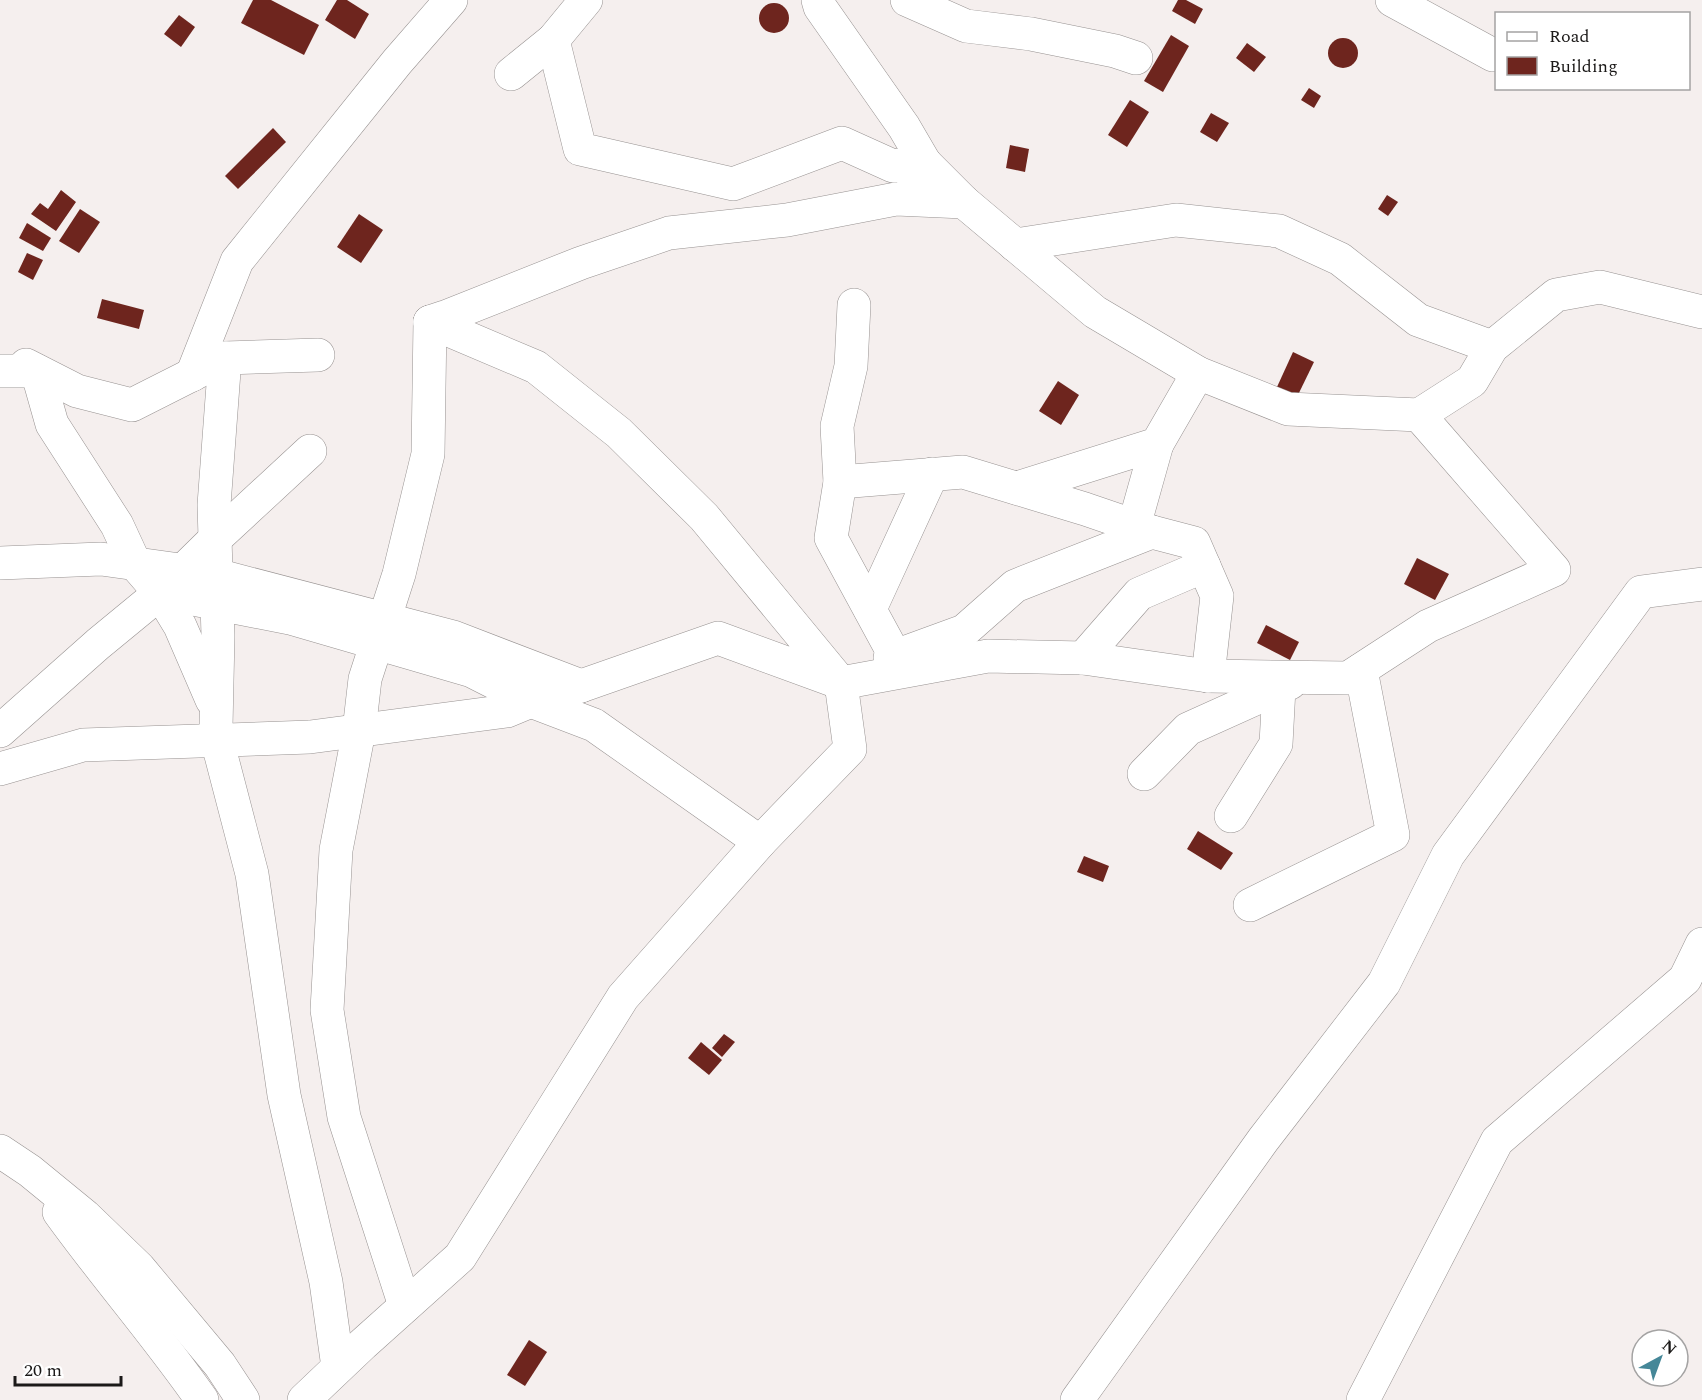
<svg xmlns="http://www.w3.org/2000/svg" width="1702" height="1400" font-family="Spectral,serif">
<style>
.building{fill:#6e251e}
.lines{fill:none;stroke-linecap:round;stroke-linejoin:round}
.minor-casing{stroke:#979291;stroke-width:34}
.minor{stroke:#fff;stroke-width:33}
</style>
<rect width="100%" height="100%" fill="#f5efee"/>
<g class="building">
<path d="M 253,0 L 271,0 L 319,25 L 304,55 L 241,23 Z"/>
<path d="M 337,0 L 347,0 L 369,14 L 355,39 L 325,20 Z"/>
<path d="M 1178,0 L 1186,0 L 1203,9 L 1195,24 L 1172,11 Z"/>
<circle cx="774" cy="18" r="15"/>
<path d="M 179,15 L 195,27 L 181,47 L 164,34 Z"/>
<path d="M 1171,35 L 1189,46 L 1163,92 L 1144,81 Z"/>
<circle cx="1343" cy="53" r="15"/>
<path d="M 1247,43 L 1266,57 L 1254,72 L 1236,58 Z"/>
<path d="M 1309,88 L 1321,96 L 1314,108 L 1301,100 Z"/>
<path d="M 1130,100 L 1149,112 L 1127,147 L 1108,135 Z"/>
<path d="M 1211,113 L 1229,123 L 1217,142 L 1200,132 Z"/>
<path d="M 273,128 L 286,142 L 238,189 L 225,176 Z"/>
<path d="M 1010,145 L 1029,149 L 1025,172 L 1006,168 Z"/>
<path d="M 61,190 L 76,202 L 56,231 L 31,214 L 40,203 L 48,209 Z"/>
<path d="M 1387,195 L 1398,202 L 1388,216 L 1378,209 Z"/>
<path d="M 80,209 L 100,222 L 79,253 L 59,241 Z"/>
<path d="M 359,214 L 383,230 L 361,263 L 337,247 Z"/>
<path d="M 27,223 L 51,238 L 43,251 L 19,238 Z"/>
<path d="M 27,253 L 43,260 L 33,280 L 18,272 Z"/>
<path d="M 102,299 L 144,310 L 139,329 L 97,318 Z"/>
<path d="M 1293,352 L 1314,362 L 1297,397 L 1277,387 Z"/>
<path d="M 1058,381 L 1079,395 L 1061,425 L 1039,411 Z"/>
<path d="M 1417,558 L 1449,574 L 1435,600 L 1404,584 Z"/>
<path d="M 1266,625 L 1299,642 L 1290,660 L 1257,643 Z"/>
<path d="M 1198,831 L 1233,853 L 1221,870 L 1187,849 Z"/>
<path d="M 1084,856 L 1109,866 L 1103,882 L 1077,872 Z"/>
<path d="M 724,1034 L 735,1042 L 722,1057 L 712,1048 Z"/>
<path d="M 701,1042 L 722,1060 L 709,1075 L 688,1058 Z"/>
<path d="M 529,1340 L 547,1352 L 525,1386 L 507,1375 Z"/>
</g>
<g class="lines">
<defs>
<g id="minor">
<path d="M 586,0 L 553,40 L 580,149 L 733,184 L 842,143 L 893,166 L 925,163 L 964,202 L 1095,312 L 1198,373 L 1288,409 L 1419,415"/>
<path d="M 818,0 L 820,7 L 904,127 L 925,163 L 913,178"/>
<path d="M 907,0 L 966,26 L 1031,34 L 1115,51 L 1136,58"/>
<path d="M 1392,0 L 1493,55"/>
<path d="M 511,74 L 553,40"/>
<path d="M 1015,245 L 1176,220 L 1279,231 L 1340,259 L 1418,320 L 1492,347"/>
<path d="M 854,305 L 851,366 L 837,426 L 840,482 L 831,538 L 895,656"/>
<path d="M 430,322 L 445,317 L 581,263 L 669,233 L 787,220 L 896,199 L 964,202"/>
<path d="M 225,358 L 214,505 L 218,636 L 216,727 L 217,740 L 252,874 L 284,1095 L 326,1282 L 338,1367"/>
<path d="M 26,365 L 77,391 L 132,405 L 225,358 L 318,355"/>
<path d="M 0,371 L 37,371 L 52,424 L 117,525 L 135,564 L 160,593 L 180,626 L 212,700"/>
<path d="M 192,375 L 237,261 L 397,62 L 451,0"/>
<path d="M 840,482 L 963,472 L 1085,509 L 1152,532 L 1015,586 L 964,631 L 890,658"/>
<path d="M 1017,488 L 1157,444 L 1198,373"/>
<path d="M 1134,526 L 1157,444"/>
<path d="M 1152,532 L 1194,543 L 1217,596 L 1208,676"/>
<path d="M 0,563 L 101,559 L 216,575 L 453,637 L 581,686"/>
<path d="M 160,593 L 178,596 L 290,618 L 472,671 L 531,701 L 594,725 L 760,842"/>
<path d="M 870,609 L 932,474"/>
<path d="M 1083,658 L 1139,594 L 1204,566"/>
<path d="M 0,731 L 98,644 L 160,593 L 215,539 L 310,451"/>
<path d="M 0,769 L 83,745 L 310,737 L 507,711 L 531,701 L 581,686 L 718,638 L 841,683 L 704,517 L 619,433 L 536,367 L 430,322"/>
<path d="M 1144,774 L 1188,729 L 1290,683"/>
<path d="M 1231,816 L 1276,744 L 1279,688"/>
<path d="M 1250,905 L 1393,835 L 1361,670"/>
<path d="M 0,1151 L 30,1171 L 85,1216 L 139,1268 L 220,1365 L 243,1400"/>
<path d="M 59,1212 C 105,1276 157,1335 202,1400"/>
<path d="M 405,1306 L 344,1117 L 327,1010 L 336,850 L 359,731 L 365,679 L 399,574 L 428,454 L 430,322"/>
<path d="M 304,1400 L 363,1344 L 460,1257 L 623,997 L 760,842 L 850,749 L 841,683 L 988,656 L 1083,658 L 1208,676 L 1348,678 L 1428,626 L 1554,570 L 1419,415 L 1472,381 L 1492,347 L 1556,295 L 1600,287 L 1702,312"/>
<path d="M 1077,1400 L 1263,1140 L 1384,983 L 1448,855 L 1641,592 L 1702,584"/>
<path d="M 1363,1400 L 1497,1141 L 1685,979 L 1702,944"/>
</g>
</defs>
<use href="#minor" class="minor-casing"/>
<use href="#minor" class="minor"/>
</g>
<rect x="1495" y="12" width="195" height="78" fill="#ffffff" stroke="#a4a3a3" stroke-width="1.5"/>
<rect x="1507" y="32" width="30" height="9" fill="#ffffff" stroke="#a4a3a3" stroke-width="1.5"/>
<text x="1549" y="42" font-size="18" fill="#1b1918">Road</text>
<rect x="1507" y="57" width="30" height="18" fill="#6e251e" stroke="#a4a3a3" stroke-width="1.5"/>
<text x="1549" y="72" font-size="18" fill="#1b1918">Building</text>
<g transform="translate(1660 1358) rotate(41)"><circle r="28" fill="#ffffff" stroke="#a4a3a3" stroke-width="1.5"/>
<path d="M0-4.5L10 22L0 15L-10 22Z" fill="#458798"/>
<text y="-9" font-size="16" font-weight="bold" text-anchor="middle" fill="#1b1918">N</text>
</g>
<path d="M15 1376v9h106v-9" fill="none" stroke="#1b1918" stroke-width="3"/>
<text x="24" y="1376" font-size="18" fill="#1b1918" stroke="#ffffff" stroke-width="4.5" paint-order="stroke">20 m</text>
</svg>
